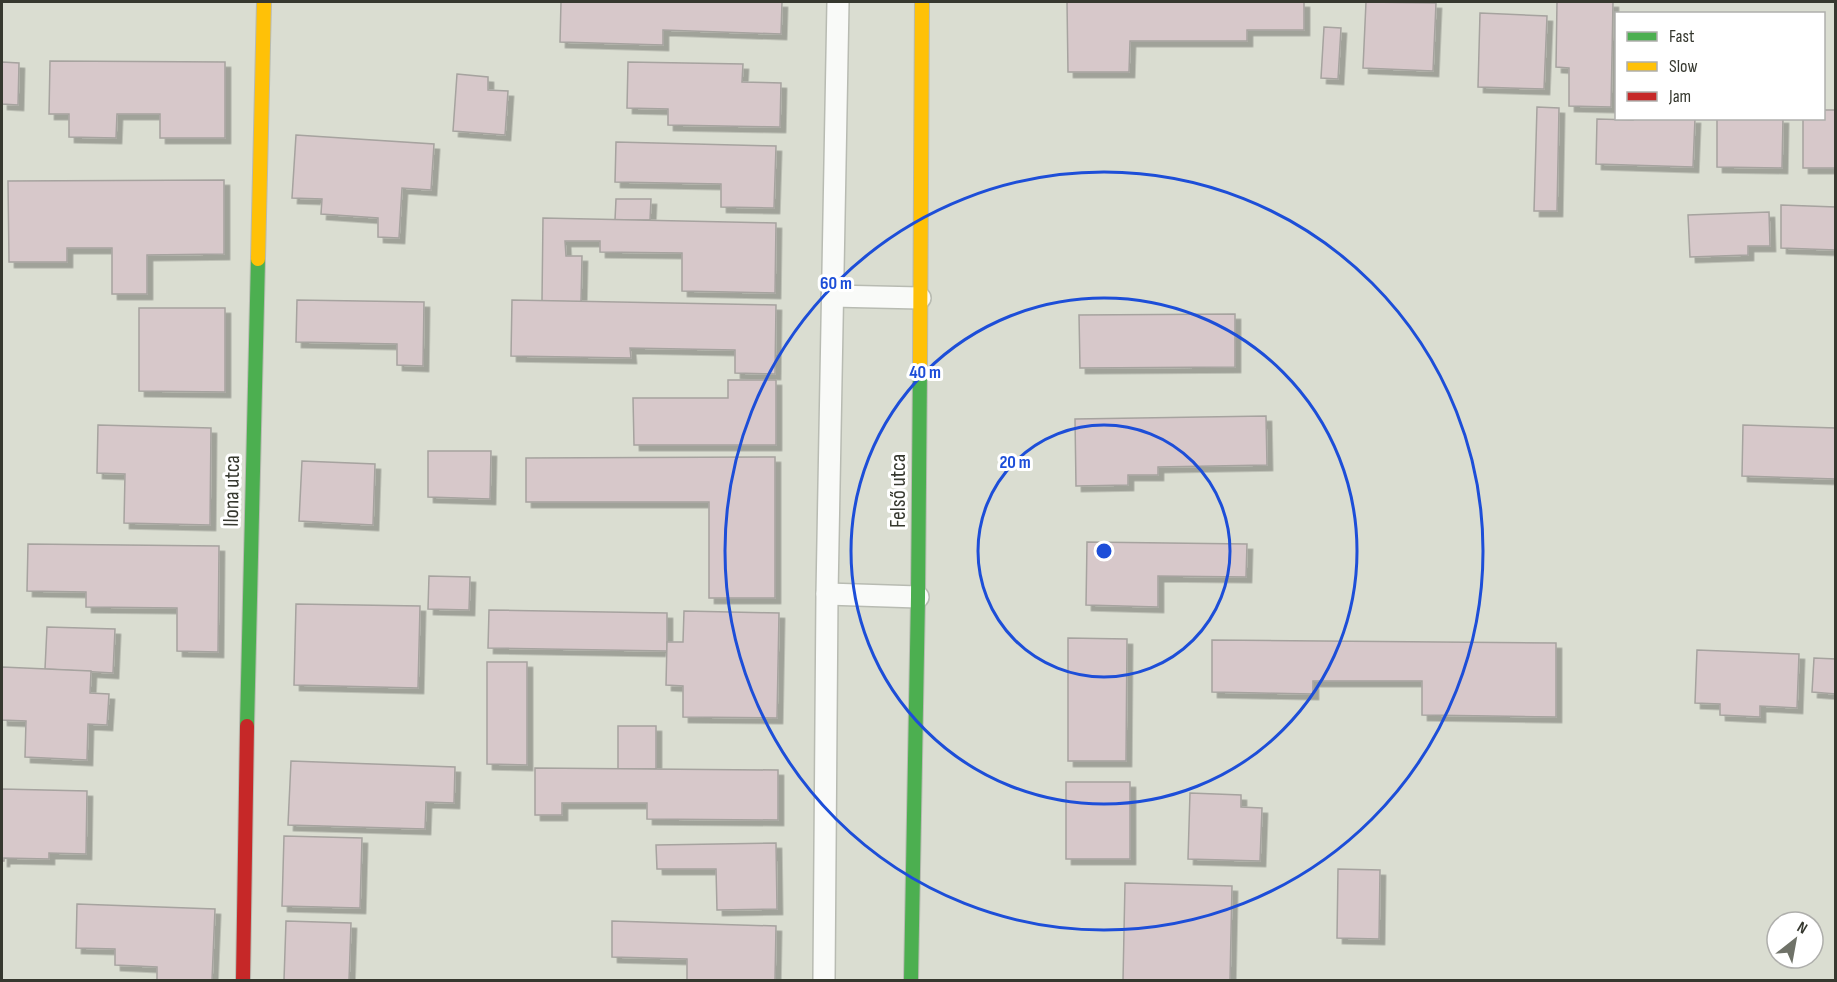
<svg xmlns="http://www.w3.org/2000/svg" width="1837" height="982" font-family="'Sofia Sans Condensed',sans-serif">
<style>
.building{fill:#d7c8ca;stroke:#a6a39f;stroke-width:1.5;filter:url(#shadow)}
.lines{fill:none;stroke-linecap:round;stroke-linejoin:round}
.lane-casing{stroke:#b8bbb2;stroke-width:24}
.fast-casing{stroke:#b8bbb2;stroke-width:16}
.slow-casing{stroke:#b8bbb2;stroke-width:16}
.jam-casing{stroke:#b8bbb2;stroke-width:16}
.lane{stroke:#f9faf8;stroke-width:21}
.fast{stroke:#4caf50;stroke-width:14}
.slow{stroke:#ffc107;stroke-width:14}
.jam{stroke:#c62828;stroke-width:14}
.ring{fill:none;stroke:#1d4ed8;stroke-width:3}
.labels{text-anchor:middle;dominant-baseline:central;stroke-width:6;stroke-linejoin:round;paint-order:stroke}
.street-label{font-size:22px;fill:#36382f;stroke:#fff}
.centre{fill:#1d4ed8;stroke:#fff;stroke-width:3}
.ring-label{font-size:18px;text-anchor:middle;font-weight:bold;fill:#1d4ed8;stroke:#fff;stroke-width:6;stroke-linejoin:round;paint-order:stroke}
</style>
<defs>
<filter id="shadow"><feDropShadow dx="5.5" dy="5.5" stdDeviation="0" flood-color="#0004"/></filter>
</defs>
<rect width="100%" height="100%" fill="#daddd1"/>
<g class="building">
<path d="M 561,2 L 782,2 L 781,34 L 663,30 L 663,45 L 560,42 Z"/>
<path d="M 1067,2 L 1304,2 L 1304,30 L 1247,30 L 1247,41 L 1130,41 L 1129,72 L 1068,72 Z"/>
<path d="M 1366,2 L 1436,3 L 1433,71 L 1363,68 Z"/>
<path d="M 1557,2 L 1613,2 L 1611,107 L 1569,106 L 1569,68 L 1556,67 Z"/>
<path d="M 1480,13 L 1547,16 L 1544,89 L 1478,87 Z"/>
<path d="M 1324,27 L 1341,28 L 1338,79 L 1321,78 Z"/>
<path d="M 50,61 L 225,62 L 225,138 L 160,138 L 160,114 L 117,114 L 116,138 L 69,137 L 69,114 L 49,114 Z"/>
<path d="M 2,62 L 19,63 L 18,105 L 2,104 Z"/>
<path d="M 628,62 L 743,64 L 742,82 L 781,83 L 780,127 L 668,125 L 668,109 L 627,108 Z"/>
<path d="M 457,74 L 488,77 L 488,90 L 508,91 L 505,135 L 453,131 Z"/>
<path d="M 1537,107 L 1559,108 L 1557,211 L 1534,211 Z"/>
<path d="M 1824,110 L 1836,110 L 1836,168 L 1803,168 L 1803,118 L 1824,118 Z"/>
<path d="M 1633,118 L 1695,118 L 1693,167 L 1596,164 L 1597,119 L 1633,120 Z"/>
<path d="M 1717,118 L 1783,118 L 1782,168 L 1717,167 Z"/>
<path d="M 296,135 L 434,144 L 431,190 L 402,188 L 399,238 L 378,237 L 378,218 L 321,214 L 322,199 L 292,198 Z"/>
<path d="M 616,142 L 776,146 L 774,208 L 721,207 L 721,184 L 615,182 Z"/>
<path d="M 224,180 L 224,254 L 147,255 L 147,294 L 112,294 L 112,248 L 67,248 L 67,262 L 9,262 L 8,181 Z"/>
<path d="M 616,199 L 651,199 L 650,220 L 615,220 Z"/>
<path d="M 1781,205 L 1836,207 L 1836,250 L 1781,248 Z"/>
<path d="M 1769,212 L 1770,246 L 1748,246 L 1748,255 L 1690,257 L 1688,215 Z"/>
<path d="M 543,218 L 776,223 L 775,293 L 682,291 L 682,253 L 600,252 L 600,241 L 565,241 L 566,256 L 582,256 L 581,302 L 542,301 Z"/>
<path d="M 297,300 L 424,302 L 423,366 L 397,365 L 397,344 L 296,342 Z"/>
<path d="M 512,300 L 776,305 L 775,374 L 735,373 L 735,350 L 630,348 L 631,358 L 511,356 Z"/>
<path d="M 139,308 L 225,308 L 225,392 L 139,391 Z"/>
<path d="M 1235,314 L 1235,367 L 1080,368 L 1079,315 Z"/>
<path d="M 728,380 L 776,380 L 776,445 L 634,445 L 633,398 L 728,398 Z"/>
<path d="M 1266,416 L 1267,465 L 1158,467 L 1158,475 L 1128,475 L 1128,485 L 1076,486 L 1075,419 Z"/>
<path d="M 98,425 L 211,428 L 210,525 L 124,523 L 125,474 L 97,473 Z"/>
<path d="M 1743,425 L 1836,428 L 1836,479 L 1742,476 Z"/>
<path d="M 428,451 L 491,451 L 490,499 L 428,497 Z"/>
<path d="M 775,457 L 775,598 L 709,598 L 709,502 L 526,502 L 526,458 Z"/>
<path d="M 302,461 L 375,464 L 373,525 L 299,521 Z"/>
<path d="M 1087,542 L 1247,544 L 1246,577 L 1158,576 L 1158,607 L 1086,605 Z"/>
<path d="M 28,544 L 219,546 L 218,652 L 177,651 L 177,608 L 86,607 L 86,592 L 27,591 Z"/>
<path d="M 429,576 L 470,577 L 469,610 L 428,609 Z"/>
<path d="M 296,604 L 420,606 L 418,688 L 294,685 Z"/>
<path d="M 489,610 L 667,613 L 667,651 L 488,648 Z"/>
<path d="M 684,611 L 779,613 L 777,718 L 683,717 L 683,686 L 666,685 L 667,642 L 683,642 Z"/>
<path d="M 47,627 L 115,629 L 113,673 L 45,669 Z"/>
<path d="M 1068,638 L 1127,639 L 1126,761 L 1068,761 Z"/>
<path d="M 1212,640 L 1556,643 L 1556,717 L 1422,715 L 1422,681 L 1313,681 L 1313,694 L 1212,692 Z"/>
<path d="M 1697,650 L 1799,654 L 1797,708 L 1760,706 L 1760,717 L 1720,715 L 1720,704 L 1695,703 Z"/>
<path d="M 1814,658 L 1836,659 L 1836,694 L 1812,692 Z"/>
<path d="M 487,662 L 527,662 L 527,765 L 487,764 Z"/>
<path d="M 2,667 L 91,671 L 90,693 L 109,694 L 107,725 L 88,724 L 87,760 L 25,757 L 26,721 L 2,720 Z"/>
<rect x="618" y="726" width="38" height="43"/>
<path d="M 291,761 L 455,767 L 454,803 L 426,802 L 425,829 L 288,825 Z"/>
<path d="M 535,768 L 778,770 L 778,820 L 647,819 L 647,803 L 562,803 L 562,815 L 535,815 Z"/>
<rect x="1066" y="782" width="64" height="77"/>
<path d="M 2,789 L 87,791 L 86,854 L 49,853 L 49,859 L 4,858 L 4,861 L 2,861 Z"/>
<path d="M 1190,793 L 1241,795 L 1241,807 L 1262,808 L 1260,861 L 1188,859 Z"/>
<path d="M 284,836 L 362,838 L 360,908 L 282,906 Z"/>
<path d="M 776,843 L 777,909 L 717,910 L 716,869 L 657,869 L 656,845 Z"/>
<path d="M 1338,869 L 1380,870 L 1379,939 L 1337,938 Z"/>
<path d="M 1125,883 L 1232,886 L 1230,980 L 1123,980 Z"/>
<path d="M 77,904 L 215,909 L 212,980 L 157,980 L 157,967 L 115,965 L 115,949 L 76,948 Z"/>
<path d="M 286,921 L 351,923 L 349,980 L 284,980 Z"/>
<path d="M 612,921 L 776,926 L 775,980 L 687,980 L 687,959 L 612,957 Z"/>
</g>
<g class="lines">
<defs>
<g id="lane">
<path d="M 832,296 L 920,298"/>
<path d="M 827,594 L 918,597"/>
<path d="M 824,980 L 827,594 L 838,2"/>
</g>
<g id="fast">
<path d="M 247,726 L 258,259"/>
<path d="M 911,980 L 918,597 L 920,366"/>
</g>
<g id="slow">
<path d="M 258,259 L 264,2"/>
<path d="M 920,366 L 922,2"/>
</g>
<path id="jam" d="M 243,980 L 247,726"/>
</defs>
<use href="#lane" class="lane-casing"/>
<use href="#fast" class="fast-casing"/>
<use href="#slow" class="slow-casing"/>
<use href="#jam" class="jam-casing"/>
<use href="#lane" class="lane"/>
<use href="#fast" class="fast"/>
<use href="#slow" class="slow"/>
<use href="#jam" class="jam"/>
</g>
<g class="ring">
<circle cx="1104" cy="551" r="126"/>
<circle cx="1104" cy="551" r="253"/>
<circle cx="1104" cy="551" r="379"/>
</g>
<g class="labels">
<g class="street-label">
<text transform="translate(232 491) rotate(-89)">Ilona utca</text>
<text transform="translate(898 491) rotate(-90)">Felső utca</text>
</g>
</g>
<circle cx="1104" cy="551" r="9" class="centre"/>
<g class="ring-label">
<text x="836" y="289">60 m</text>
<text x="925" y="378">40 m</text>
<text x="1015" y="468">20 m</text>
</g>
<rect width="1837" height="982" fill="none" stroke="#36382f" stroke-width="6"/>
<rect x="1615" y="12" width="210" height="108" fill="#ffffff" stroke="#afafac" stroke-width="1.5"/>
<rect x="1627" y="32" width="30" height="9" fill="#4caf50" stroke="#afafac" stroke-width="1.5"/>
<text x="1669" y="42" font-size="18" fill="#36382f">Fast</text>
<rect x="1627" y="62" width="30" height="9" fill="#ffc107" stroke="#afafac" stroke-width="1.5"/>
<text x="1669" y="72" font-size="18" fill="#36382f">Slow</text>
<rect x="1627" y="92" width="30" height="9" fill="#c62828" stroke="#afafac" stroke-width="1.5"/>
<text x="1669" y="102" font-size="18" fill="#36382f">Jam</text>
<g transform="translate(1795 940) rotate(31)"><circle r="28" fill="#ffffff" stroke="#afafac" stroke-width="1.5"/>
<path d="M0-4.5L10 22L0 15L-10 22Z" fill="#6f7268"/>
<text y="-9" font-size="16" font-weight="bold" text-anchor="middle" fill="#36382f">N</text>
</g>
</svg>
